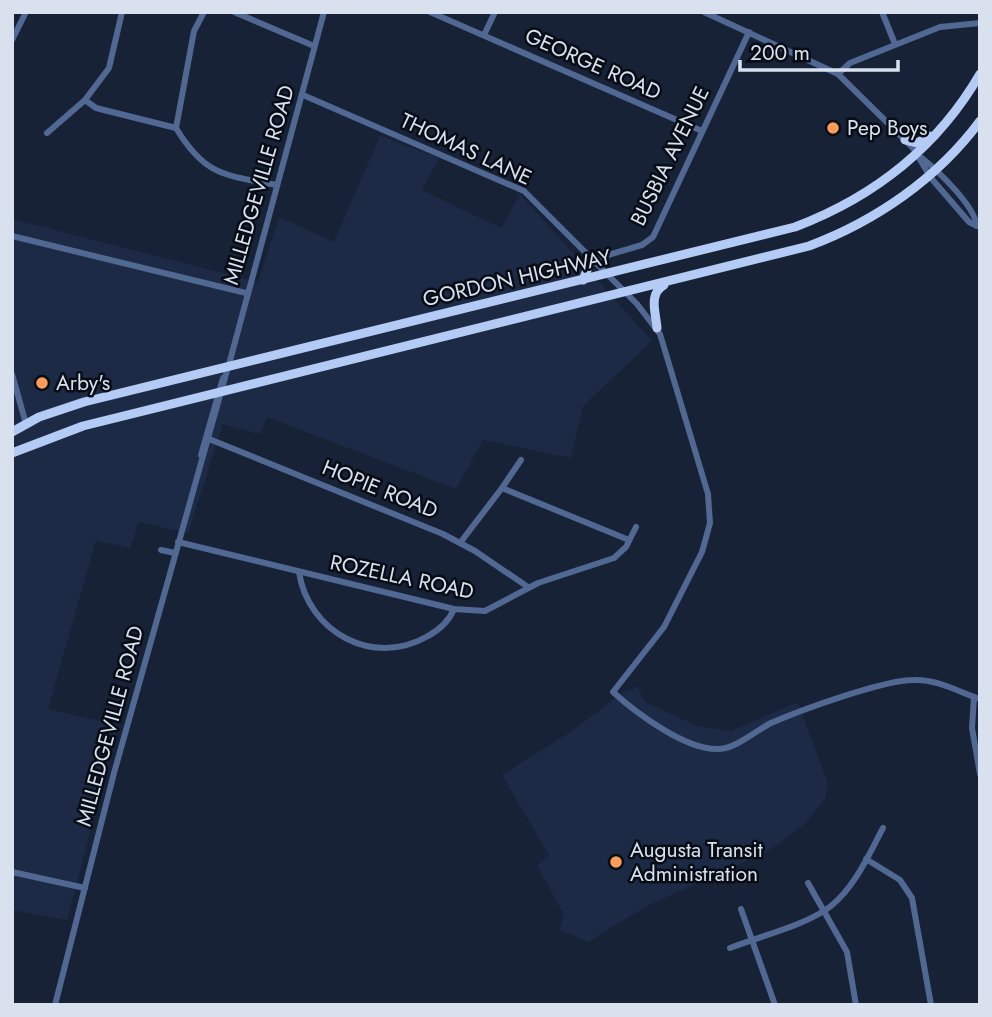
<svg xmlns="http://www.w3.org/2000/svg" width="992" height="1017" font-family="Jost,sans-serif">
<style>
.built{fill:#1d2a45}
.lines{fill:none;stroke-linecap:round;stroke-linejoin:round}
.minor{stroke:#516893;stroke-width:6}
.highway{stroke:#b4cbf6;stroke-width:9}
.poi-dot{fill:#fe9b58;stroke:#070c15;stroke-width:2.5}
.labels{text-anchor:middle;dominant-baseline:central;stroke-width:5;stroke-linejoin:round;paint-order:stroke}
.street-label{font-size:21px;fill:#d9e1ef;stroke:#070c15}
.poi-label{font-size:21px;fill:#d9e1ef;stroke:#070c15;text-anchor:start}
</style>
<rect width="100%" height="100%" fill="#172237"/>
<g class="built">
<path d="M 380,136 L 439,158 L 422,190 L 501,228 L 520,194 L 652,341 L 583,406 L 571,458 L 483,440 L 456,489 L 267,417 L 260,434 L 223,424 L 188,533 L 139,522 L 130,548 L 96,540 L 48,709 L 118,725 L 67,920 L 12,910 L 12,219 L 258,282 L 279,217 L 334,242 Z"/>
<path d="M 638,687 L 644,701 L 697,726 L 731,731 L 798,702 L 828,784 L 825,799 L 805,824 L 770,850 L 647,906 L 588,942 L 560,930 L 564,915 L 537,865 L 549,855 L 502,775 L 572,731 L 623,692 Z"/>
</g>
<g class="lines">
<g class="minor">
<path d="M 204,12 L 194,31 L 176,128 C 205,176 224,175 277,185"/>
<path d="M 234,12 L 314,46"/>
<path d="M 430,12 L 702,131"/>
<path d="M 704,12 L 838,74 L 913,148 L 931,178 L 969,222 L 977,226"/>
<path d="M 882,12 L 895,44"/>
<path d="M 484,35 L 495,12"/>
<path d="M 12,40 L 26,12"/>
<path d="M 838,74 L 850,63 L 940,27 L 980,23"/>
<path d="M 303,95 L 524,191 L 637,304 L 660,334 L 708,494 L 710,523 L 702,552 L 664,627 L 613,692 C 636,713 687,751 719,749 C 737,748 755,731 771,723 C 801,710 883,680 914,680 C 937,679 959,692 980,699"/>
<path d="M 85,100 L 96,108 L 176,128"/>
<path d="M 47,133 L 85,100 L 109,68 L 122,12"/>
<path d="M 922,158 C 939,172 974,205 977,226"/>
<path d="M 12,236 L 246,293"/>
<path d="M 591,260 L 642,245 L 653,237 L 749,32"/>
<path d="M 228,368 L 324,12"/>
<path d="M 12,374 L 26,424"/>
<path d="M 209,439 L 443,534 L 475,551 L 528,587"/>
<path d="M 201,455 L 223,378"/>
<path d="M 502,488 L 521,460"/>
<path d="M 178,542 L 454,609 L 485,611 L 538,583 L 614,558 L 626,547 L 636,527"/>
<path d="M 460,543 L 502,488 L 629,540"/>
<path d="M 161,550 L 175,553"/>
<path d="M 299,572 C 308,632 373,668 428,636 C 439,630 449,621 454,609"/>
<path d="M 974,697 L 972,728 L 980,774"/>
<path d="M 866,859 L 900,880 L 912,898 L 931,1005"/>
<path d="M 12,872 L 85,888"/>
<path d="M 808,883 L 847,952 L 856,1005"/>
<path d="M 741,909 L 775,1005"/>
<path d="M 730,948 C 760,936 807,925 831,906 C 855,887 869,854 883,828"/>
<path d="M 55,1005 L 114,773 L 228,367"/>
</g>
<g class="highway">
<path d="M 905,140 L 917,143 L 930,136"/>
<path d="M 583,280 L 591,260"/>
<path d="M 657,328 C 656,313 648,294 664,285"/>
<path d="M 12,432 L 39,417 L 84,402 L 795,227 C 874,197 937,148 980,74"/>
<path d="M 12,453 L 83,426 L 809,246 C 876,221 938,178 980,121"/>
</g>
</g>
<g class="poi-dot">
<circle cx="833" cy="128" r="7"/>
<circle cx="42" cy="383" r="7"/>
<circle cx="616" cy="862" r="7"/>
</g>
<g class="labels">
<g class="street-label">
<text transform="translate(593 64) rotate(24)">GEORGE ROAD</text>
<text transform="translate(466 149) rotate(25)">THOMAS LANE</text>
<text transform="translate(670 156) rotate(-64)">BUSBIA AVENUE</text>
<text transform="translate(259 185) rotate(-74)">MILLEDGEVILLE ROAD</text>
<text transform="translate(517 278) rotate(-13)">GORDON HIGHWAY</text>
<text transform="translate(380 489) rotate(22)">HOPIE ROAD</text>
<text transform="translate(402 577) rotate(12)">ROZELLA ROAD</text>
<text transform="translate(110 726) rotate(-75)">MILLEDGEVILLE ROAD</text>
</g>
<g class="poi-label">
<text x="847" y="128">Pep Boys</text>
<text x="56" y="383">Arby's</text>
<text x="630" y="850">Augusta Transit<tspan x="630" dy="24">Administration</tspan></text>
</g>
</g>
<rect width="992" height="1017" fill="none" stroke="#d9e1ef" stroke-width="28"/>
<path d="M740 60v10h158v-10" fill="none" stroke="#d9e1ef" stroke-width="3.5"/>
<text x="750" y="60" font-size="21" fill="#d9e1ef" stroke="#070c15" stroke-width="5" paint-order="stroke">200 m</text>
</svg>
